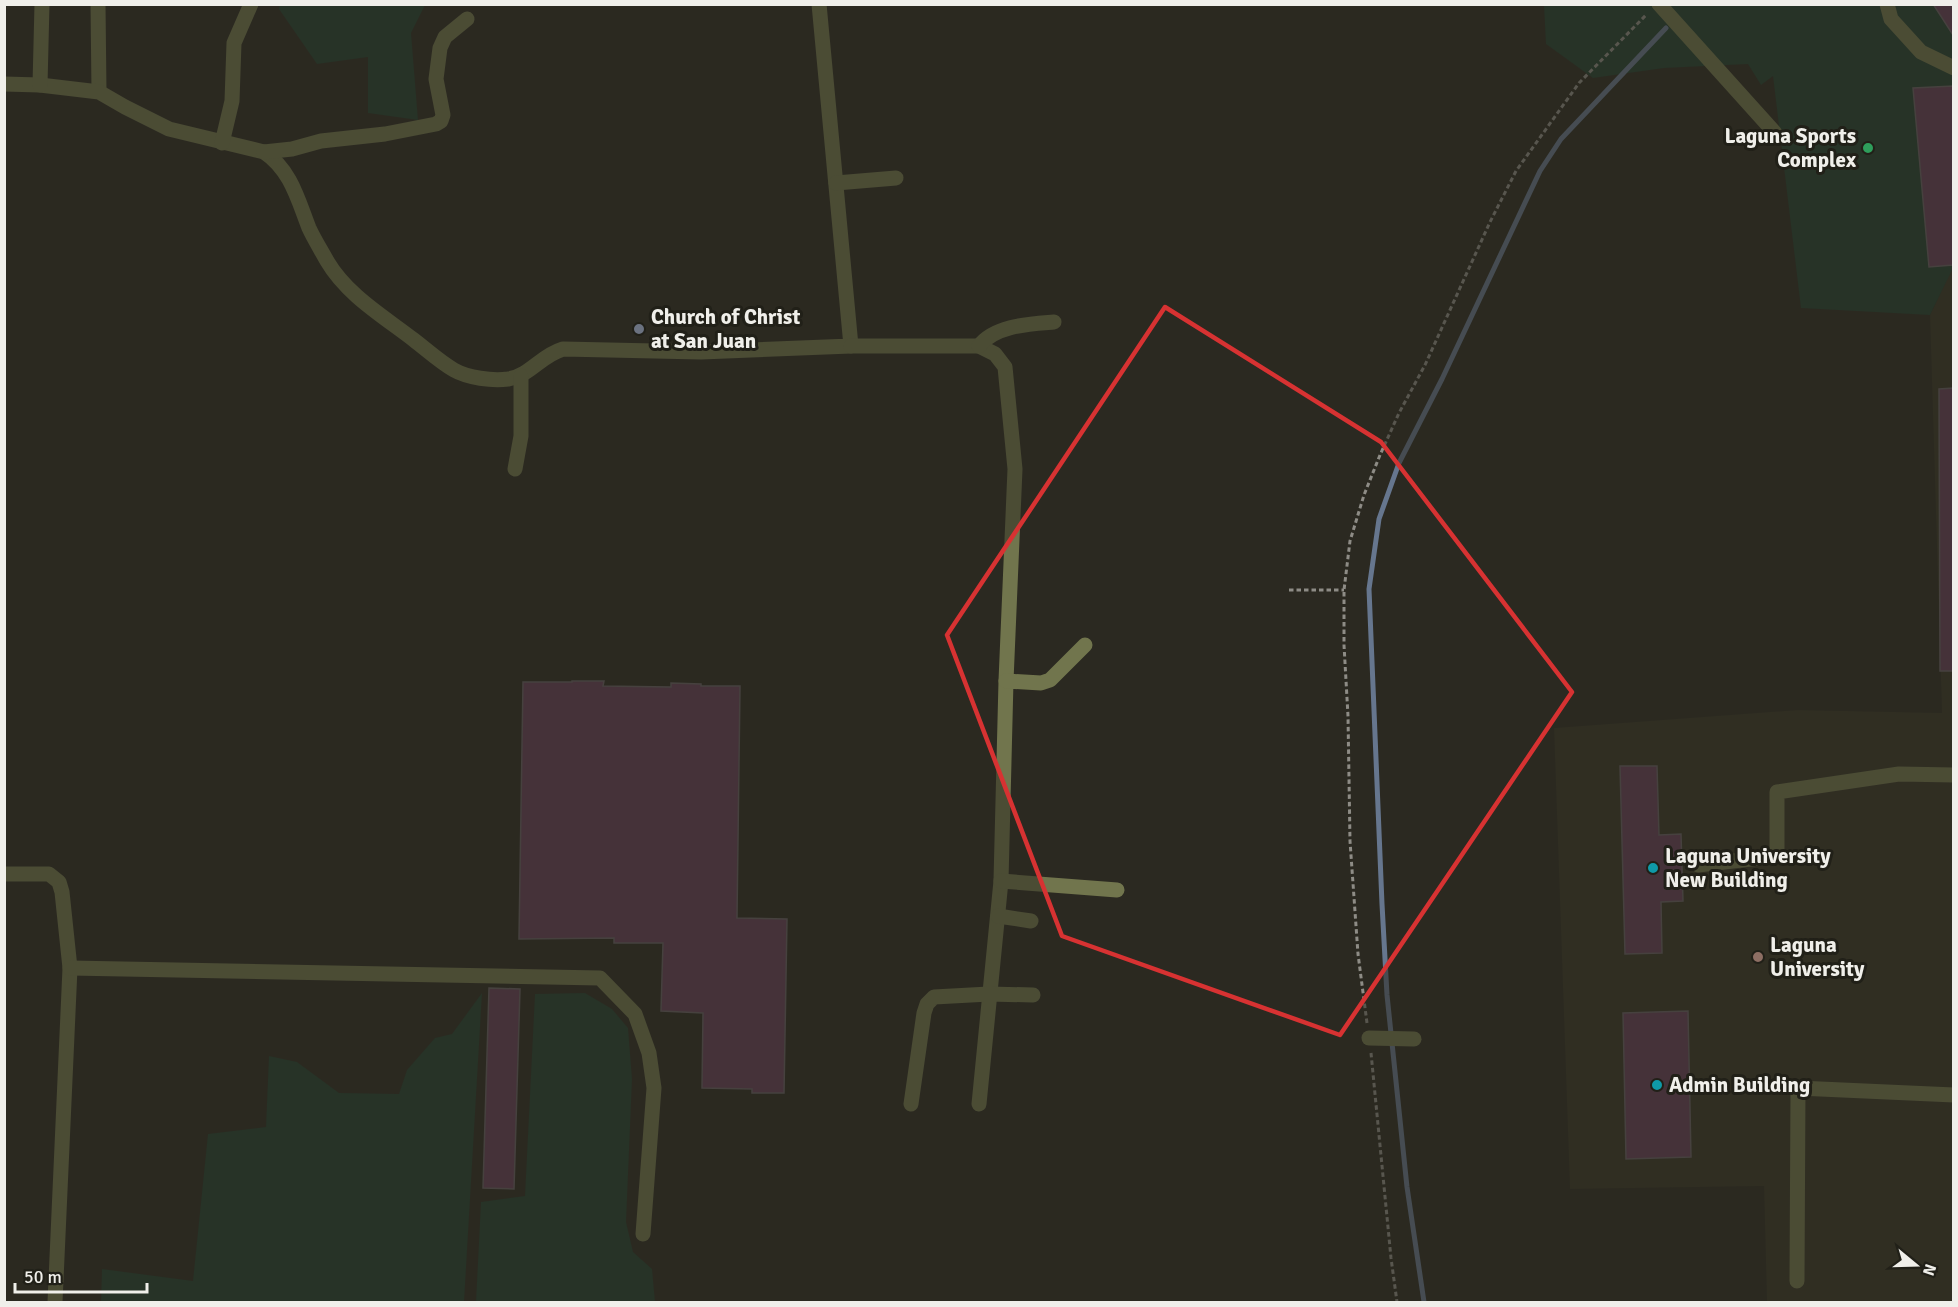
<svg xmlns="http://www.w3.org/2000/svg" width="1958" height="1307" font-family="Signika,sans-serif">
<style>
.built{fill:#353325}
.green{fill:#223e2f}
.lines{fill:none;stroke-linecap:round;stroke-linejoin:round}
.stream{stroke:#66768e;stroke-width:5}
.building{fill:#653d57;stroke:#665d63;stroke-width:1.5}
.path{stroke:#8e8c86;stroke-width:3;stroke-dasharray:4.5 3;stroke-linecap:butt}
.minor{stroke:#71754d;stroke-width:15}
.marked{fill:none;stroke:#d73232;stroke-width:4.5;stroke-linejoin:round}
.leisure-dot{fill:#2e9e5b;stroke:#212018;stroke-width:2}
.worship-dot{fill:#6b7280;stroke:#212018;stroke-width:2}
.culture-dot{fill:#0f9aa8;stroke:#212018;stroke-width:2}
.education-dot{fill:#8d6e63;stroke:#212018;stroke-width:2}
.labels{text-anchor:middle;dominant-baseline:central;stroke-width:6;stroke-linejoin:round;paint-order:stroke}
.poi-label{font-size:21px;font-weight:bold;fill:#f0efea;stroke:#212018;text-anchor:start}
</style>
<rect width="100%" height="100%" fill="#2b2921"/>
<path class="built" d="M 1952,268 L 1953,1302 L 1767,1302 L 1764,1186 L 1570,1189 L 1554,728 L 1798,710 L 1942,713 L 1930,315 Z"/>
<g class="green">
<path d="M 280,4 L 425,5 L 411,33 L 418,120 L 368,113 L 368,57 L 317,64 L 279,9 Z"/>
<path d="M 1544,5 L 1953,5 L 1953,268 L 1930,315 L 1801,308 L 1773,76 L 1761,85 L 1748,64 L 1664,68 L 1593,78 L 1546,44 Z"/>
<path d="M 482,993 L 464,1302 L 101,1302 L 102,1269 L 193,1281 L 208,1134 L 266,1127 L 269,1056 L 297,1062 L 339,1093 L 399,1094 L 407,1070 L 435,1038 L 452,1034 Z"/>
<path d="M 585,993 L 612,1009 L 628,1028 L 632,1079 L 626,1222 L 633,1252 L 652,1269 L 655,1302 L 476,1302 L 481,1202 L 525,1196 L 535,994 Z"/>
</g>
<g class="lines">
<path class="stream" d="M 1424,1302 L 1407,1187 L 1387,995 L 1382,904 L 1369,589 L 1379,519 L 1399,463 L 1442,379 L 1540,171 L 1561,139 L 1666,28"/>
</g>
<g class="building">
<path d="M 1933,4 L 1953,4 L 1953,35 Z"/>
<path d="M 1953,86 L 1953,265 L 1929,267 L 1913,88 Z"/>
<path d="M 1953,388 L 1953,671 L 1940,671 L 1939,389 Z"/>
<path d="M 572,681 L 604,681 L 603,686 L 671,687 L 671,683 L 701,684 L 701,686 L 740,686 L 737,918 L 787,919 L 784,1093 L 752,1093 L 752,1089 L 702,1088 L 703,1013 L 661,1011 L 663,943 L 614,943 L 614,938 L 519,939 L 523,682 L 572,682 Z"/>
<path d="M 1620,766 L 1657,766 L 1659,835 L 1681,834 L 1683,901 L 1661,902 L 1662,953 L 1625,954 Z"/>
<path d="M 489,988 L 520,989 L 514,1189 L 483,1188 Z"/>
<path d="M 1688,1011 L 1691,1157 L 1626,1159 L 1623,1013 Z"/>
</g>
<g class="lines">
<g class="path">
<path d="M 1289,590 L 1344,590"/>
<path d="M 1367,1023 L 1358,954 L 1350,841 L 1348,716 L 1344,645 L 1344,590 L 1350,541 L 1364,495 L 1380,455 L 1399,413 L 1425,365 L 1490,222 L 1516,171 L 1579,83 L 1647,14"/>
<path d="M 1371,1053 L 1391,1258 L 1397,1302"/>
</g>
<g class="minor">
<path d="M 98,4 L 99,92"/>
<path d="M 1659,4 L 1775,133"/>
<path d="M 1887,4 L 1891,19 L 1921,52 L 1954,68"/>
<path d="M 4,84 L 40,85 L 99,92 L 125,107 L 169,129 L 264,152 C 291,170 298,200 309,228 C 314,239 321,250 327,261 C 347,295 383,316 414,340 C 427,350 440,362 454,370 C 468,378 492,381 508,379 C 531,375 540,356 563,349 L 701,352 L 851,346 L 819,4"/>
<path d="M 40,85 L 42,4"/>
<path d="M 222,143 L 232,101 L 234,43 L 251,4"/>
<path d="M 264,152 L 292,149 L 321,141 L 385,134 L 436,124 L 441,121 L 443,115 L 436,79 L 440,48 L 445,37 L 467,19"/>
<path d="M 836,183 L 896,178"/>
<path d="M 851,346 L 979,346 L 995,354 L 1005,367 L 1015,469 L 1006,681 L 1001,881 L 979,1104"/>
<path d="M 979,346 C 995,325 1030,324 1054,322"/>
<path d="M 515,469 L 521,436 L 521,376"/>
<path d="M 1006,681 L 1041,683 L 1050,680 L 1085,645"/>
<path d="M 1698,865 L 1777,856 L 1777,792 L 1899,774 L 1954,775"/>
<path d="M 4,874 L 49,874 L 59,882 L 62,892 L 70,968 L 55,1302"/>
<path d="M 1001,881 L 1117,890"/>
<path d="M 998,916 L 1031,921"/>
<path d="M 70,968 L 600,978 L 635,1014 L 649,1053 L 654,1088 L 643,1234"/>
<path d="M 1369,1038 L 1414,1039"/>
<path d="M 911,1104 L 924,1013 L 927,1004 L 934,997 L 989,994 L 1033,995"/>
<path d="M 1797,1281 L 1798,1088 L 1954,1095"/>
</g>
</g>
<path d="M0 0H1958V1307H0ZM 1165,307 L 1381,442 L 1572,692 L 1340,1035 L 1062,936 L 947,635 Z" fill="#2b2921" fill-opacity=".55" fill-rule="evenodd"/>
<path class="marked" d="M 1165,307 L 1381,442 L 1572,692 L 1340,1035 L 1062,936 L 947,635 Z"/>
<circle class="leisure-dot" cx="1868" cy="148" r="6"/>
<circle class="worship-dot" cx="639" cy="329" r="6"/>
<g class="culture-dot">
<circle cx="1653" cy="868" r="6"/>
<circle cx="1657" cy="1085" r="6"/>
</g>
<circle class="education-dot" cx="1758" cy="957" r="6"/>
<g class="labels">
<g class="poi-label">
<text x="1856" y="136" text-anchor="end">Laguna Sports<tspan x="1856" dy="24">Complex</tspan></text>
<text x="651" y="317">Church of Christ<tspan x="651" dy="24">at San Juan</tspan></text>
<text x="1665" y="856">Laguna University<tspan x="1665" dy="24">New Building</tspan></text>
<text x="1770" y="945">Laguna<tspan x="1770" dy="24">University</tspan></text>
<text x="1669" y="1085">Admin Building</text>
</g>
</g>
<rect width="1958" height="1307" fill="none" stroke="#f0efea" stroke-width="12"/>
<g transform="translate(1916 1265) rotate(109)" stroke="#212018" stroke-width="4.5" paint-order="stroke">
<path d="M0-4.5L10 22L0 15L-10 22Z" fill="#f0efea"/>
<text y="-9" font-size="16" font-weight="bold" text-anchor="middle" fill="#f0efea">N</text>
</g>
<path d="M15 1283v9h132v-9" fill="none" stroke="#f0efea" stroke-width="3"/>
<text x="24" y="1283" font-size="18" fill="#f0efea" stroke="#212018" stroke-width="4.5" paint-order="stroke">50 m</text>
</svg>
